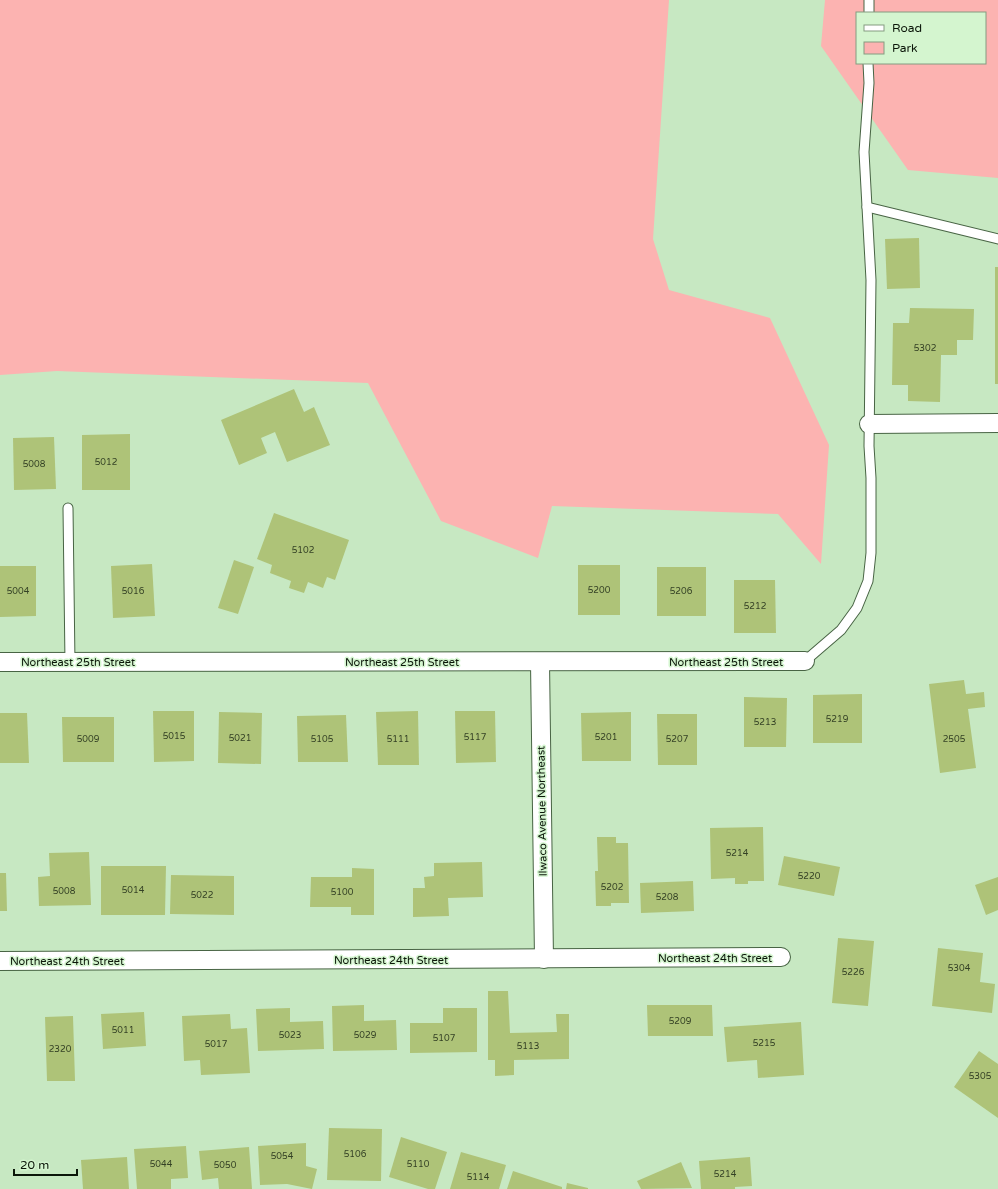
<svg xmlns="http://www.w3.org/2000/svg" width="998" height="1189" font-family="'Varela Round',sans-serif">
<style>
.green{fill:#fcb3b1;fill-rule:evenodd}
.building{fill:#aec378}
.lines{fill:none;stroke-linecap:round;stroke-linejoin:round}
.service-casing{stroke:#486444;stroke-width:11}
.minor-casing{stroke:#486444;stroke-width:20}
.service{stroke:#fff;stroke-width:9}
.minor{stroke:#fff;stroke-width:18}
.labels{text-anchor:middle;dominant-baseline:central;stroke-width:3;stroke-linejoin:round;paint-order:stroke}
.number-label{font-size:9px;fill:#344125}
.street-label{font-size:11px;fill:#0b1609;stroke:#d4f5cf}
</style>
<rect width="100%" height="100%" fill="#c7e8c2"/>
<g class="green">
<path d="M 0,0 L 669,0 L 653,239 L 669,290 L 770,318 L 829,445 L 821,564 L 778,514 L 552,506 L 538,558 L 441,521 L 368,383 L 57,371 L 0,375 Z"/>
<path d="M 825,0 L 998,0 L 998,178 L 908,170 L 821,46 ZM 857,13 L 985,13 L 985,63 L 857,63 Z"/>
</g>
<g class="building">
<path d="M 919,238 L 920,288 L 887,289 L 885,239 Z"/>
<rect x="995" y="267" width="3" height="117"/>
<path d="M 910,308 L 974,309 L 973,340 L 957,340 L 957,355 L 941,355 L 940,402 L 908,401 L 908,385 L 892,385 L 893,323 L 909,323 Z"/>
<path d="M 294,389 L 304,412 L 314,407 L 330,445 L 287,462 L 275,432 L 261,438 L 267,453 L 239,465 L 221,420 Z"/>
<path d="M 130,434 L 130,490 L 82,490 L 82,435 Z"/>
<path d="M 54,437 L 56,489 L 14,490 L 13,438 Z"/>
<path d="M 274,513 L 349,540 L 335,580 L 327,577 L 323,588 L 308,582 L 304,593 L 289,588 L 291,581 L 270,573 L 272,565 L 257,559 Z"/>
<path d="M 234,560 L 254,567 L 238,614 L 218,608 Z"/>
<path d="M 152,564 L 155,616 L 113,618 L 111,566 Z"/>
<rect x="578" y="565" width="42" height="50"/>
<path d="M 0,566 L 36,566 L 36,616 L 0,617 Z"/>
<rect x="657" y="567" width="49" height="49"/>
<path d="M 734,580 L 775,580 L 776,633 L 734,633 Z"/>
<path d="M 964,680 L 966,694 L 984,692 L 985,707 L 968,709 L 976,768 L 940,773 L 929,684 Z"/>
<path d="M 862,694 L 862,743 L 813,743 L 813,695 Z"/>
<path d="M 744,697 L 787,698 L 786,747 L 744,747 Z"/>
<path d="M 153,711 L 194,711 L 194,761 L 154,762 Z"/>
<path d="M 418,711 L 419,765 L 378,765 L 376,712 Z"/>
<path d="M 455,711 L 495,711 L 496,762 L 456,763 Z"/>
<path d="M 219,712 L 262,713 L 261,764 L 218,763 Z"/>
<path d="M 631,712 L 631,761 L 582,761 L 581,713 Z"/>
<path d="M 0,713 L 27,713 L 29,763 L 0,763 Z"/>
<path d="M 657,714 L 697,714 L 697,765 L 658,765 Z"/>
<path d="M 346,715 L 348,762 L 298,762 L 297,716 Z"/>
<path d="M 62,717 L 114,717 L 114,762 L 63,762 Z"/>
<path d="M 763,827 L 764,881 L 748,881 L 748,884 L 735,884 L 735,878 L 711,879 L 710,828 Z"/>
<path d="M 597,837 L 616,837 L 616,843 L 628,843 L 629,903 L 611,903 L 611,906 L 596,906 L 595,871 L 598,871 Z"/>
<path d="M 89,852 L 91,905 L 39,906 L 38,877 L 50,876 L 49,853 Z"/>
<path d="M 784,856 L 840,867 L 834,896 L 778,885 Z"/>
<path d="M 482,862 L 483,897 L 448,898 L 449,916 L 413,917 L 413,888 L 425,888 L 424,877 L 434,876 L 434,863 Z"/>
<path d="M 101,866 L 166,866 L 165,915 L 101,915 Z"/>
<path d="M 352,868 L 374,869 L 374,915 L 351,915 L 351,907 L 310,907 L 311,877 L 352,877 Z"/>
<path d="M 0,873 L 6,873 L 7,911 L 0,911 Z"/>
<path d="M 171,875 L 234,876 L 234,915 L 170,914 Z"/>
<path d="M 998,877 L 998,910 L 986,915 L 975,885 Z"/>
<path d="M 693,881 L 694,911 L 641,913 L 640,883 Z"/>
<path d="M 838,938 L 874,941 L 868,1006 L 832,1003 Z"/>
<path d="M 938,948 L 983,953 L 980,982 L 995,984 L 992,1013 L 932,1006 Z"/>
<path d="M 488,991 L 508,991 L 510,1033 L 557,1032 L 556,1014 L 569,1014 L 569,1059 L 514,1060 L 514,1075 L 495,1076 L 495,1060 L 488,1060 Z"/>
<path d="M 364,1005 L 364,1021 L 396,1020 L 397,1050 L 333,1051 L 332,1006 Z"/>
<path d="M 647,1005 L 712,1005 L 713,1036 L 648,1036 Z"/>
<path d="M 290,1008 L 290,1022 L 323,1021 L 324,1049 L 258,1051 L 256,1009 Z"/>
<path d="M 443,1008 L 477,1008 L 477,1052 L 410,1053 L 410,1023 L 443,1023 Z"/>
<path d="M 144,1012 L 146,1046 L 103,1049 L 101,1014 Z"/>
<path d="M 230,1014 L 231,1029 L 247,1028 L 250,1073 L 201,1075 L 200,1060 L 184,1061 L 182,1016 Z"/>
<path d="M 73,1016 L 75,1081 L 47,1081 L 45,1017 Z"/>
<path d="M 801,1022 L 804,1075 L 758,1078 L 757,1060 L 727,1062 L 724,1027 Z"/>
<path d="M 979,1051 L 998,1064 L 998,1118 L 954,1087 Z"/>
<path d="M 329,1128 L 382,1129 L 381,1181 L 327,1180 Z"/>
<path d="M 401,1137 L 447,1152 L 435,1189 L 428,1189 L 389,1177 Z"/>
<path d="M 306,1143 L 306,1166 L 317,1169 L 312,1189 L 287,1184 L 260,1185 L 258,1146 Z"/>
<path d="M 186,1146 L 188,1178 L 171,1179 L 171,1189 L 137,1189 L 134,1149 Z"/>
<path d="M 249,1147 L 252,1189 L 219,1189 L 218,1178 L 202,1180 L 199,1151 Z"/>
<path d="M 461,1152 L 506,1165 L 499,1189 L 450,1189 Z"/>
<path d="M 127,1157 L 129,1189 L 83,1189 L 81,1160 Z"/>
<path d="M 750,1157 L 752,1186 L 735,1187 L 735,1189 L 701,1189 L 699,1161 Z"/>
<path d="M 681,1162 L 692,1188 L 641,1189 L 637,1181 Z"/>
<path d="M 513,1171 L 562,1187 L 562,1189 L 507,1189 Z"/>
<path d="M 567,1183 L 588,1188 L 588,1189 L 566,1189 Z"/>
</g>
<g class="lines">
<defs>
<g id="service">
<path d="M 869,13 L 869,0"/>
<path d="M 867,207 L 998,239"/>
<path d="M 68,508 L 70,663"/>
<path d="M 805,661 L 841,630 L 857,608 L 868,581 L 871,553 L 871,478 L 869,446 L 871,280 L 864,152 L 869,83 L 868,63"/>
</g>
<g id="minor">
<path d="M 869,424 L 998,423"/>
<path d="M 0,662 L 805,661"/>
<path d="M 540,662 L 544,959"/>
<path d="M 0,961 L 781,957"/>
</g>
</defs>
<use href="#service" class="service-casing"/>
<use href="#minor" class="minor-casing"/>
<use href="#service" class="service"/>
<use href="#minor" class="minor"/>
</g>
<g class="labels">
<g class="number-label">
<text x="925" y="348">5302</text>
<text x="106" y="462">5012</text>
<text x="34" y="464">5008</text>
<text x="303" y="550">5102</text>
<text x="599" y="590">5200</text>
<text x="18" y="591">5004</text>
<text x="133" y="591">5016</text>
<text x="681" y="591">5206</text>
<text x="755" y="606">5212</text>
<text x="837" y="719">5219</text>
<text x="765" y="722">5213</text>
<text x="174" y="736">5015</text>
<text x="475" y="737">5117</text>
<text x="606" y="737">5201</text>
<text x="240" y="738">5021</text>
<text x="88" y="739">5009</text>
<text x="322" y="739">5105</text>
<text x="398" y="739">5111</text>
<text x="677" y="739">5207</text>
<text x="954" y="739">2505</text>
<text x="737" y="853">5214</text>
<text x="809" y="876">5220</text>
<text x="612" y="887">5202</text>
<text x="133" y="890">5014</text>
<text x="64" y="891">5008</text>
<text x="342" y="892">5100</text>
<text x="202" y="895">5022</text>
<text x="667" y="897">5208</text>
<text x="959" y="968">5304</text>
<text x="853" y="972">5226</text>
<text x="680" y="1021">5209</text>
<text x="123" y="1030">5011</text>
<text x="290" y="1035">5023</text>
<text x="365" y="1035">5029</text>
<text x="444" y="1038">5107</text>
<text x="764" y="1043">5215</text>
<text x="216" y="1044">5017</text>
<text x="528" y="1046">5113</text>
<text x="60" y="1049">2320</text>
<text x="980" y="1076">5305</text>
<text x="355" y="1154">5106</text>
<text x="282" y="1156">5054</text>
<text x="161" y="1164">5044</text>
<text x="418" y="1164">5110</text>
<text x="225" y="1165">5050</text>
<text x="725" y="1174">5214</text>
<text x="478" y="1177">5114</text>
</g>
<g class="street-label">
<text x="78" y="662">Northeast 25th Street</text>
<text x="402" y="662">Northeast 25th Street</text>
<text x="726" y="662">Northeast 25th Street</text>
<text transform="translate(542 811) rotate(-91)">Ilwaco Avenue Northeast</text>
<text x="715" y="958">Northeast 24th Street</text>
<text x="391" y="960">Northeast 24th Street</text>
<text x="67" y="961">Northeast 24th Street</text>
</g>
</g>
<rect x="856" y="12" width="130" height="52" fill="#d4f5cf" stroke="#849c80"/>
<rect x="864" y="25" width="20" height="6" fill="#ffffff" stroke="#849c80"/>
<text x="892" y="32" font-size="12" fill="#0b1609">Road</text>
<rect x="864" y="42" width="20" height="12" fill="#fcb3b1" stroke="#849c80"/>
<text x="892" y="52" font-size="12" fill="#0b1609">Park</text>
<path d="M14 1169v6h63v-6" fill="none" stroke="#0b1609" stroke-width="2"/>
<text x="20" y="1169" font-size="12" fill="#0b1609" stroke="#d4f5cf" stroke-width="3" paint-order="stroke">20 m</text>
</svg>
